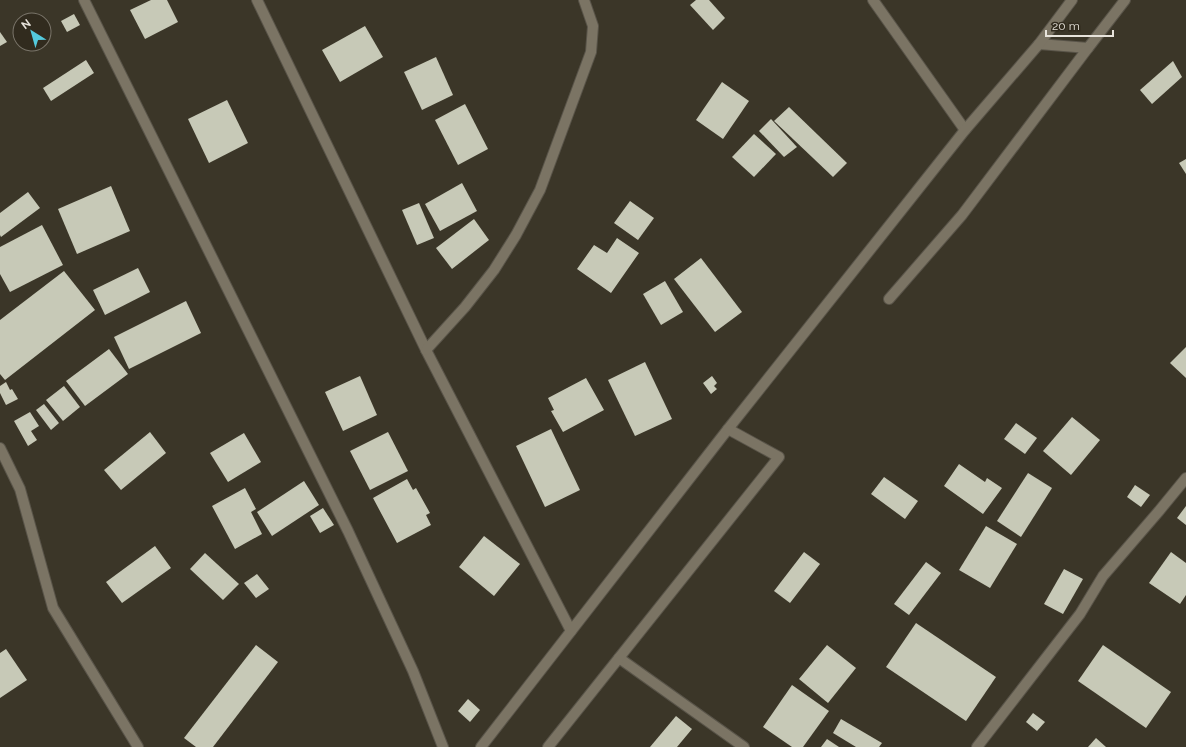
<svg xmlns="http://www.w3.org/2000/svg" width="1186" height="747" font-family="Raleway,sans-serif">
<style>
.building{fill:#c7c9b7}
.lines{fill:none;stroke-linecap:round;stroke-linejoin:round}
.minor-casing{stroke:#595449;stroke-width:12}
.minor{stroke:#7b7464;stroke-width:10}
</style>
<rect width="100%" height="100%" fill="#3b3628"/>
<g class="building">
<path d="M 151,0 L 167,0 L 178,22 L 145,39 L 130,10 Z"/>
<path d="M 696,0 L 709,0 L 725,18 L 713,30 L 690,5 Z"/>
<path d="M 74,14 L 80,25 L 67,32 L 61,21 Z"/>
<path d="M 365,26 L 383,57 L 340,82 L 322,50 Z"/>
<path d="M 0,32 L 7,42 L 0,46 Z"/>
<path d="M 436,57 L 453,95 L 422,110 L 404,72 Z"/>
<path d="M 86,60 L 94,73 L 51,101 L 43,88 Z"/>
<path d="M 1173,61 L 1182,77 L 1152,104 L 1140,90 Z"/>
<path d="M 722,82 L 749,101 L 723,139 L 696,120 Z"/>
<path d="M 227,100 L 248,143 L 209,163 L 188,119 Z"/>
<path d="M 465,104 L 488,149 L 458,165 L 435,120 Z"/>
<path d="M 789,107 L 847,163 L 833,177 L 774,121 Z"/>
<path d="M 771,119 L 797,147 L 784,157 L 759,131 Z"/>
<path d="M 754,134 L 776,154 L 754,177 L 732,157 Z"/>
<path d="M 1186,159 L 1186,174 L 1179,163 Z"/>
<path d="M 462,183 L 477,211 L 440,231 L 425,204 Z"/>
<path d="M 111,186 L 130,231 L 77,254 L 58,209 Z"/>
<path d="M 28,192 L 40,208 L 1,237 L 0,235 L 0,213 Z"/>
<path d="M 630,201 L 654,218 L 638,240 L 614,223 Z"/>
<path d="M 419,203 L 434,238 L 417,245 L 402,210 Z"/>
<path d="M 474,219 L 489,240 L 452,269 L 436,248 Z"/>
<path d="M 42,225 L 63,265 L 10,292 L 0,274 L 0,247 Z"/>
<path d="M 617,238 L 639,253 L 611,293 L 577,269 L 594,245 L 607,253 Z"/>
<path d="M 701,258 L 742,312 L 715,332 L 674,279 Z"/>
<path d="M 138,268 L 150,292 L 105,315 L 93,290 Z"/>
<path d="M 64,271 L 95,310 L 5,380 L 0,374 L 0,320 Z"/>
<path d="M 665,281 L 683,312 L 661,325 L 643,294 Z"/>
<path d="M 186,301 L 201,333 L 129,369 L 114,337 Z"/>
<path d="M 1186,347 L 1186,378 L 1170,363 Z"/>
<path d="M 109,349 L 128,374 L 85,406 L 66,381 Z"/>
<path d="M 645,362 L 672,419 L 635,436 L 608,380 Z"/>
<path d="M 360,376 L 377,415 L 343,431 L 325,392 Z"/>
<path d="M 712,376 L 717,383 L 714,386 L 717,389 L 711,394 L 703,383 Z"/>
<path d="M 586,378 L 604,410 L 563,432 L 551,411 L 554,410 L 548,398 Z"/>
<path d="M 6,382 L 10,390 L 12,389 L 18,399 L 6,405 L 0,393 L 0,386 Z"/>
<path d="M 64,386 L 80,407 L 63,421 L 46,400 Z"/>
<path d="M 44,404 L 59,423 L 51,430 L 36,410 Z"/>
<path d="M 30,412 L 39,426 L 31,431 L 37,440 L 28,446 L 14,421 Z"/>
<path d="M 1072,417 L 1100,440 L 1071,475 L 1043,451 Z"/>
<path d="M 1016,423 L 1037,438 L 1025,454 L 1004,439 Z"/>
<path d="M 551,429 L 580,490 L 545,507 L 516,446 Z"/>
<path d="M 150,432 L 166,453 L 121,490 L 104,470 Z"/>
<path d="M 388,432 L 408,471 L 370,490 L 350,451 Z"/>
<path d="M 244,433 L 261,462 L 228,482 L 210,453 Z"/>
<path d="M 959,464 L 985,482 L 987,478 L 1002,488 L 983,514 L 944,486 Z"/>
<path d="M 1028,473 L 1052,488 L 1021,537 L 997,521 Z"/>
<path d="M 884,477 L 918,501 L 905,519 L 871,494 Z"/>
<path d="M 407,479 L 413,490 L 416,488 L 430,513 L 426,515 L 431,525 L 397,543 L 373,498 Z"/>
<path d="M 304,481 L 319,505 L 272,536 L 257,512 Z"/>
<path d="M 1135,485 L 1150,495 L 1141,507 L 1127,497 Z"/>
<path d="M 245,488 L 256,509 L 251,512 L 262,534 L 235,549 L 212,506 Z"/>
<path d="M 1186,506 L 1186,525 L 1177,518 Z"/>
<path d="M 323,508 L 334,525 L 320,533 L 310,516 Z"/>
<path d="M 986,526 L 1017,544 L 990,588 L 959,570 Z"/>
<path d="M 484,536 L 520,564 L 494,596 L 459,567 Z"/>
<path d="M 155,546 L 171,568 L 122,603 L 106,582 Z"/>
<path d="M 804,552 L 820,564 L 790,603 L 774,591 Z"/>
<path d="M 1171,552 L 1186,563 L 1186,595 L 1180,604 L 1149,583 Z"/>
<path d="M 205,553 L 239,584 L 223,600 L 190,569 Z"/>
<path d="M 926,562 L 941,573 L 909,615 L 894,604 Z"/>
<path d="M 1064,569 L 1083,579 L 1063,614 L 1044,604 Z"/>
<path d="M 257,574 L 269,589 L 256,598 L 244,583 Z"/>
<path d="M 916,623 L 996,677 L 966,721 L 886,667 Z"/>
<path d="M 256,645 L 278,662 L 213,747 L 196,747 L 184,738 Z"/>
<path d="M 827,645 L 856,668 L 828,703 L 799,679 Z"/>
<path d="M 1103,645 L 1171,692 L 1146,728 L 1078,681 Z"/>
<path d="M 6,649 L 27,680 L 0,698 L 0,653 Z"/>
<path d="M 792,685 L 829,711 L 803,747 L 792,747 L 763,727 Z"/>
<path d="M 468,699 L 480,710 L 470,722 L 458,711 Z"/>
<path d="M 1033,713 L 1045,722 L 1037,731 L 1026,722 Z"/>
<path d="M 676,716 L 692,729 L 677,747 L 650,747 Z"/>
<path d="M 841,719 L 882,743 L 879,747 L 856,747 L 833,733 Z"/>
<path d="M 1096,738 L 1106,747 L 1088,747 Z"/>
<path d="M 827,739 L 839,747 L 821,747 Z"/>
</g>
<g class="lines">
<defs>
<g id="minor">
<path d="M 84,0 L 348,531 L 413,671 L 443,747"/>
<path d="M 257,0 L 426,350 L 571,631"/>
<path d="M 873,0 L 965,130"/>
<path d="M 1039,44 L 1088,48 L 1125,0"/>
<path d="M 889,299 L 962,215 L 1088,48"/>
<path d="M 426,350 L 465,307 L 494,270 L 516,235 L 540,190 L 591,52 L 593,26 L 584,0"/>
<path d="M 0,448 L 20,489 L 53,608 L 138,747"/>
<path d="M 619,658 L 744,747"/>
<path d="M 481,747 L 728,429 L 965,130 L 1039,44 L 1072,0"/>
<path d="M 548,747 L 779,457 L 728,429"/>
<path d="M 977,747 L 1080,614 L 1103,576 L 1159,511 L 1186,478"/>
</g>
</defs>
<use href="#minor" class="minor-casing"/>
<use href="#minor" class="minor"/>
</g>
<g transform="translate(32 32) rotate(323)"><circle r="19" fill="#312b1e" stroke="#7a756a"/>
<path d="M0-3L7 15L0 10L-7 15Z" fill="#54cadd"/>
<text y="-6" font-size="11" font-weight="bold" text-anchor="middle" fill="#e7e3db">N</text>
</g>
<path d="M1046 30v6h67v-6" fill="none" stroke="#e7e3db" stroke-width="2"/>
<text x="1052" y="30" font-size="12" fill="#e7e3db" stroke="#312b1e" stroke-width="3" paint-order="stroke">20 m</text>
</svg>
